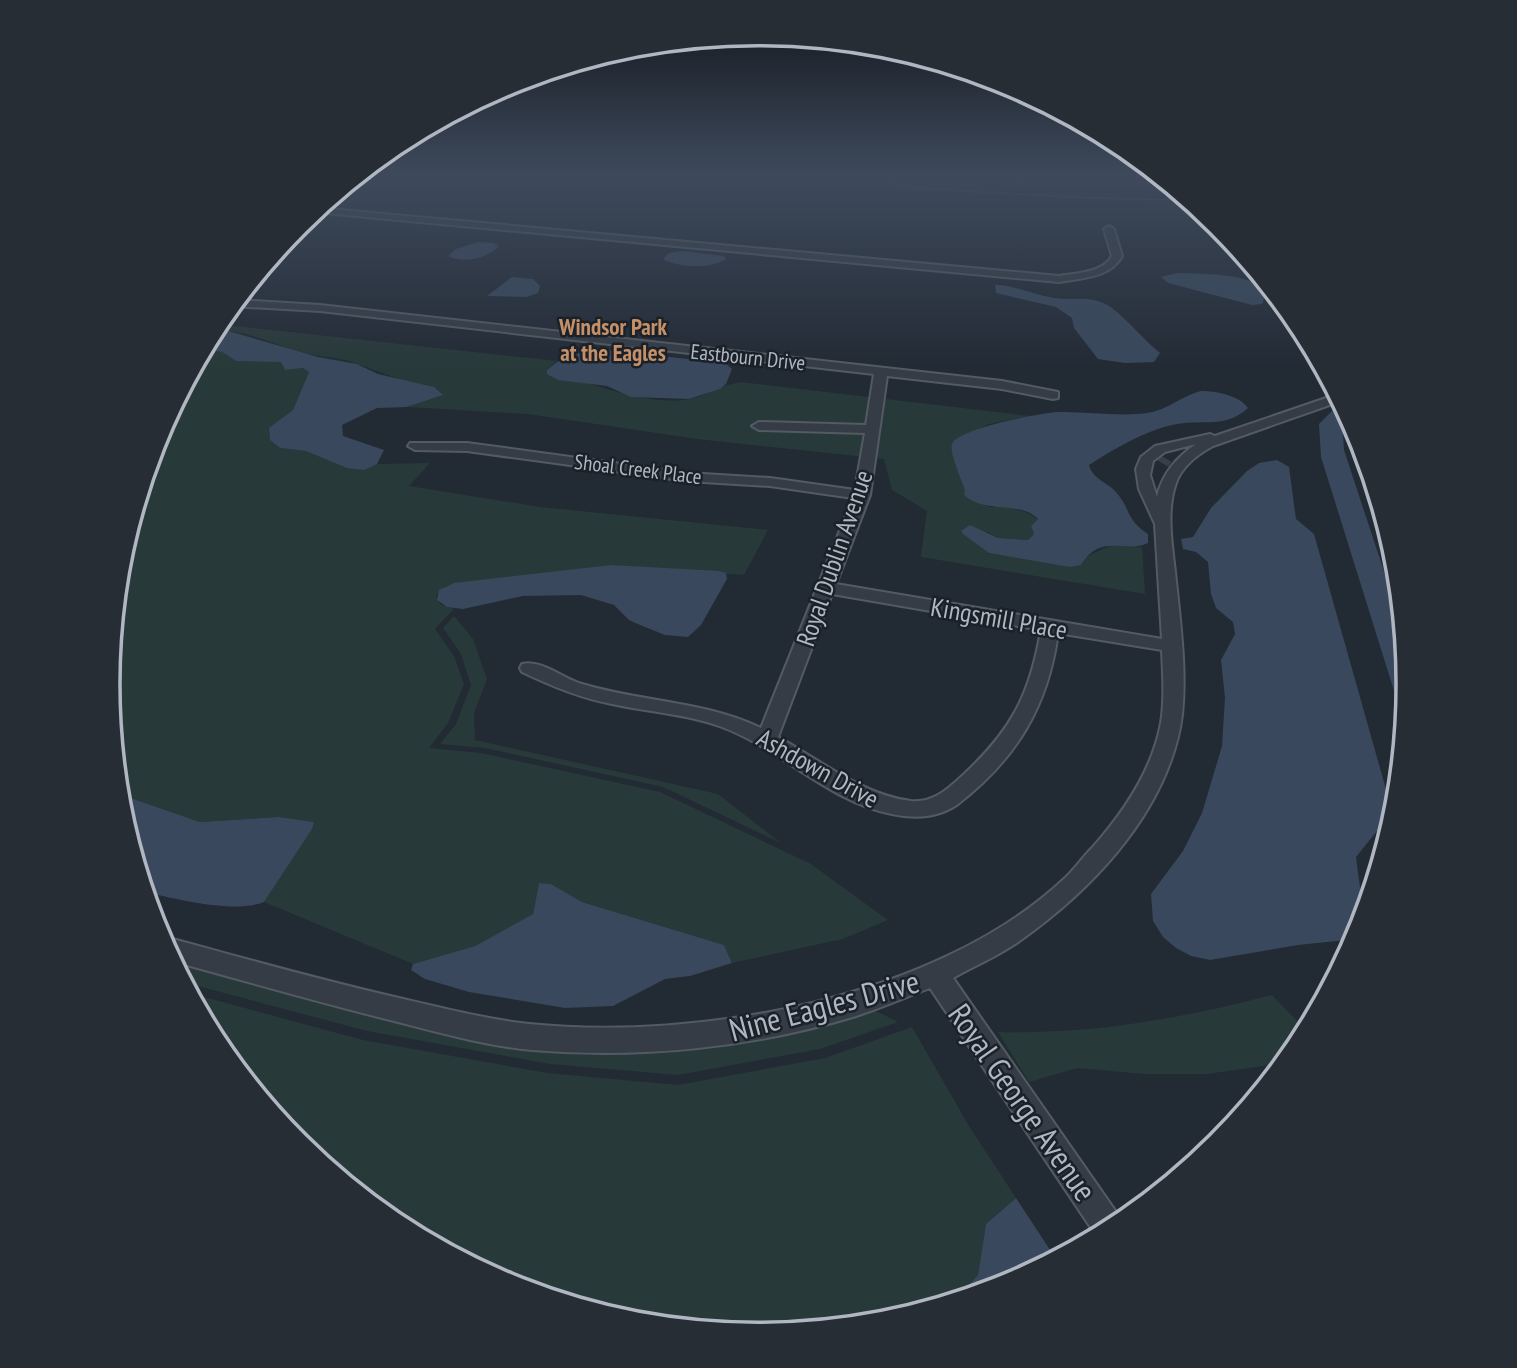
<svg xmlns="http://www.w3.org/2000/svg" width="1517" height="1368" font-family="'PT Sans Narrow',sans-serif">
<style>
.green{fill:#283939}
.water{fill:#39485c}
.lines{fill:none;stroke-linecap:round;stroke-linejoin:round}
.stream{stroke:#39485c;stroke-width:2}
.minor-tunnel{stroke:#373f49;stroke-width:15;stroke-dasharray:15 7;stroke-linecap:butt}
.minor-casing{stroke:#535a63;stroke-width:4}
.minor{fill:#353c45;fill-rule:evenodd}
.labels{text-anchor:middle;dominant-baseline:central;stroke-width:5;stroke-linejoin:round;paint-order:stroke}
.far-street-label{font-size:21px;fill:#b0b7c2;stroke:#1b2129}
.far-neighbourhood-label{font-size:23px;font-weight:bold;fill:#c59068;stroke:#1b2129}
.street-label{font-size:26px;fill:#b0b7c2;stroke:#1b2129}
.near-street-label{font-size:32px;fill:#b0b7c2;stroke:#1b2129}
.rim{fill:none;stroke:#b0b7c2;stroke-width:3.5}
</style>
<rect width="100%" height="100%" fill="#222a34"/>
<g class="green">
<path d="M 217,324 L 557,361 L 547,370 C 589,382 647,407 690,399 C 709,395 723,384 741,382 L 1030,416 L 989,424 L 952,444 C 951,464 969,503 991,507 C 994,508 998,506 1002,506 C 1012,508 1030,511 1038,520 L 1031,527 L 1034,534 L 1028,540 L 998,538 L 985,531 L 989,553 L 1030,559 L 1085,557 L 1114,544 L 1142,547 L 1145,594 L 921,557 L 927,511 L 892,490 L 884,459 L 697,439 L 528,414 L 407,407 L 443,395 C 414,383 385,375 358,364 C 340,357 318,357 300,352 C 272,344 241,327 212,332 Z"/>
<path d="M 203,349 L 222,352 L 236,361 L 282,362 L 285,370 L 303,368 L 309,372 L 293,410 L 269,429 L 270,440 L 280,448 L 306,451 L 365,470 L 377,464 L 430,463 L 409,486 L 540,507 L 768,530 L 744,575 L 611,565 L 446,586 L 436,596 L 440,604 L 454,609 L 435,629 L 454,656 L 464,684 L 448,723 L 429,748 L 481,753 L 660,792 L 811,864 L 888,920 L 843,939 L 732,963 L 724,945 L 582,902 L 551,884 L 539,883 L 533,914 L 475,946 L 413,964 L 264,902 L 314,822 L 279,817 L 200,822 L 119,794 L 108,684 L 120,557 L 157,435 Z"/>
<path d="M 454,616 L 473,639 L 487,679 L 474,713 L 475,740 L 718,794 L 781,843 L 663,787 L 485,748 L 440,744 L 456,724 L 471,685 L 461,654 L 443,628 Z"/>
<path d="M 172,960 L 587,1052 L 640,1052 L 694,1047 L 872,1009 L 898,1022 L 820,1049 L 678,1075 L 550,1064 L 367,1031 L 183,982 Z"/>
<path d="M 189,993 L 363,1040 L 547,1073 L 678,1085 L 825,1058 L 912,1027 L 969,1126 L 1016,1198 L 986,1224 L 978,1275 L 954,1301 L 885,1322 L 759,1335 L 631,1322 L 509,1285 L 397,1225 L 298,1144 L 217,1045 Z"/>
<path d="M 1272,995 L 1302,1026 L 1304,1037 L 1285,1063 L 1207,1074 L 1144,1074 L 1077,1068 L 1029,1082 L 998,1032 C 1095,1034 1179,1019 1272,995 Z"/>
</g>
<g class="water">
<path d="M 478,242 L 493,243 L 499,246 C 486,259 464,264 448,256 L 456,249 Z"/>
<path d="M 682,251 L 724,256 L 726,259 C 711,269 678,268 663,259 L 669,253 Z"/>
<path d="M 1177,273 C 1195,274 1279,271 1262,304 L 1252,305 L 1168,283 L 1161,277 Z"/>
<path d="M 512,277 L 533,279 L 540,286 L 538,293 L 526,297 L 487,296 Z"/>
<path d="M 995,285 C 1015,285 1034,295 1054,298 C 1074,301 1093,294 1112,308 C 1129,321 1143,339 1160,353 L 1154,362 L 1125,363 L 1098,359 L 1074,328 L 1072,318 L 1056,307 L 996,293 Z"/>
<path d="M 225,330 L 318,357 L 357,364 L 378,374 L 434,387 L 443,395 L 407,407 L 377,408 L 342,425 L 343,436 L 384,450 L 377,464 L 365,470 L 347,468 L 306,451 L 280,448 L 270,440 L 269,428 L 293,410 L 309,372 L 303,368 L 285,370 L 281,362 L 236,361 L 222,352 L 203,349 L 212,332 Z"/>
<path d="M 586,348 L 725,363 L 732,369 L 726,384 L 720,389 L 689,399 L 631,397 L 607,386 L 558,380 L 547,374 L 547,370 L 570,352 Z"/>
<path d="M 1201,391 C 1216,391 1239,395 1248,408 C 1224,430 1201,418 1172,425 C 1142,432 1114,449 1089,465 C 1092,478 1106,482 1115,491 C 1131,508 1125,519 1148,534 L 1148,543 C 1125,554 1101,532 1081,565 L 1070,567 L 989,553 L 963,534 L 961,531 L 970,525 L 998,538 L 1028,540 L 1034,534 L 1031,526 L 1038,519 C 1019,500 987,515 964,495 L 965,490 C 962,481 949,453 952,444 C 957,429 1040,413 1057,412 C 1087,411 1117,417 1147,413 C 1168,410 1181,396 1201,391 Z"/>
<path d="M 1344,406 L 1348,412 L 1342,421 L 1344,450 L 1404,632 L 1409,684 L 1405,726 L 1321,457 L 1319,424 L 1335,408 Z"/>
<path d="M 1277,460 L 1289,467 L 1296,519 L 1314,534 L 1391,807 L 1385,821 L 1356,857 L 1364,918 L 1356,939 L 1298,945 L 1210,960 L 1191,956 L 1176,948 L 1163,937 L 1153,921 L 1151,894 L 1183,851 L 1202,813 L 1222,746 L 1225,698 L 1221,660 L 1235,634 L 1233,622 L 1216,608 L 1211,594 L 1208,562 L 1196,552 L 1183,549 L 1181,539 L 1193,537 L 1211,508 L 1247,471 L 1259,463 Z"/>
<path d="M 611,565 L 719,571 L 726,573 L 727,579 L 701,625 L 688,637 L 665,635 L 640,625 L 629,620 L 614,605 L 581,595 L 523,596 L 463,609 L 447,607 L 437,600 L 439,590 L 454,583 Z"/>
<path d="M 119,794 L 200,822 L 279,817 L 314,822 L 312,829 L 264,902 C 234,914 177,899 145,892 L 120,811 Z"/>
<path d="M 539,883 L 551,884 L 582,902 L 724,945 L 732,963 L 690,976 L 665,979 L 613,1006 L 565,1008 L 469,992 L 425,979 L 411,970 L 413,964 L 475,946 L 533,914 Z"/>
<path d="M 1016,1198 L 1056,1259 L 1007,1285 L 954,1301 L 978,1275 L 986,1224 Z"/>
</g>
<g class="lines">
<path class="stream" d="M 888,178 L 894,184 L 913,188 L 1091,198 L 1189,200"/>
<path class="minor-tunnel" d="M 1162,463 L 1165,458"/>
<defs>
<g id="minor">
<path d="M 318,208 L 1059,276 C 1076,273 1103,273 1112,256 L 1104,229 L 1109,226 L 1114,229 L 1122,256 C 1110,278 1082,278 1059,282 L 313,212 Z"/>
<path d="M 236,300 L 320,305 L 1002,381 L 1058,392 L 1058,398 L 1053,399 L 1002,389 L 887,376 L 870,495 L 836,584 L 1162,639 L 1155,524 L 1139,489 L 1136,469 L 1141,457 L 1155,446 L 1210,434 L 1215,436 L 1338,394 L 1341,401 L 1213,446 C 1198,454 1182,466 1176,483 C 1166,511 1172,544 1175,572 C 1180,620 1190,691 1178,737 C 1157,822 1088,893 1018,942 C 998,956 974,966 953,978 L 1123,1222 L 1097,1237 L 930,988 C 906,997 881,1008 856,1016 C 752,1048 640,1059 532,1050 C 488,1046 444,1034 402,1023 C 325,1004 249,982 172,961 L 160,939 L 165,937 C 243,958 320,980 399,998 C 442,1008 485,1019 529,1024 C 699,1041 936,999 1064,879 C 1074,870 1082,858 1092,848 C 1124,812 1152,771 1161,723 C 1165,699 1163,674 1162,650 L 1058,633 C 1048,706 1017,758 958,804 C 938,818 915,819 892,814 C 829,802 781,749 722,727 C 687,714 648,712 612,704 C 580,698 552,686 522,672 L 520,668 L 522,664 C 541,659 564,679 582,684 C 642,702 704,701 761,728 L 853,498 L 770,486 L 687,481 L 467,451 L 415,450 L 408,446 L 410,443 L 467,443 L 687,473 L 770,478 L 855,490 L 865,433 L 759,430 L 752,426 L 759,422 L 866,425 L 874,374 L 320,311 L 231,306 ZM 1196,444 C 1177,457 1162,474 1157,497 L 1150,475 L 1153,461 L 1165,452 ZM 832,594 L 1041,630 C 1030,695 1011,731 962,776 C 948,789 933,803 911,801 C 862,795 820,760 778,737 Z"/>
</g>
</defs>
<use href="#minor" class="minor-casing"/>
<use href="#minor" class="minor"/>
</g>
<linearGradient id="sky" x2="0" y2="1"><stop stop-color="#13171d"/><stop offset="0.48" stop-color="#3e4a5c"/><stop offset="1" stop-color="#3e4a5c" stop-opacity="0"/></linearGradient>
<rect width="1517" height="369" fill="url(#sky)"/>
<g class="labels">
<g class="far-street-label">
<text transform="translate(748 357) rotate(6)">Eastbourn Drive</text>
<text transform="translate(638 469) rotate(7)">Shoal Creek Place</text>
</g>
<g class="far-neighbourhood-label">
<text x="613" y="326">Windsor Park<tspan x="613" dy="26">at the Eagles</tspan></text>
</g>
<g class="street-label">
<text transform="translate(834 558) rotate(-71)">Royal Dublin Avenue</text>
<text transform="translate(999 618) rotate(10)">Kingsmill Place</text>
<text transform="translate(818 768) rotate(29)">Ashdown Drive</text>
</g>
<g class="near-street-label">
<text transform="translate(824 1005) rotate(-15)">Nine Eagles Drive</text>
<text transform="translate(1023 1102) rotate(55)">Royal George Avenue</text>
</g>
</g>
<path d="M0 0H1517V1368H0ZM120 684a638 638 0 1 1 1276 0a638 638 0 1 1-1276 0Z" fill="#272d35" fill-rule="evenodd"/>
<path class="rim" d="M120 684a638 638 0 1 1 1276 0a638 638 0 1 1-1276 0Z"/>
</svg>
